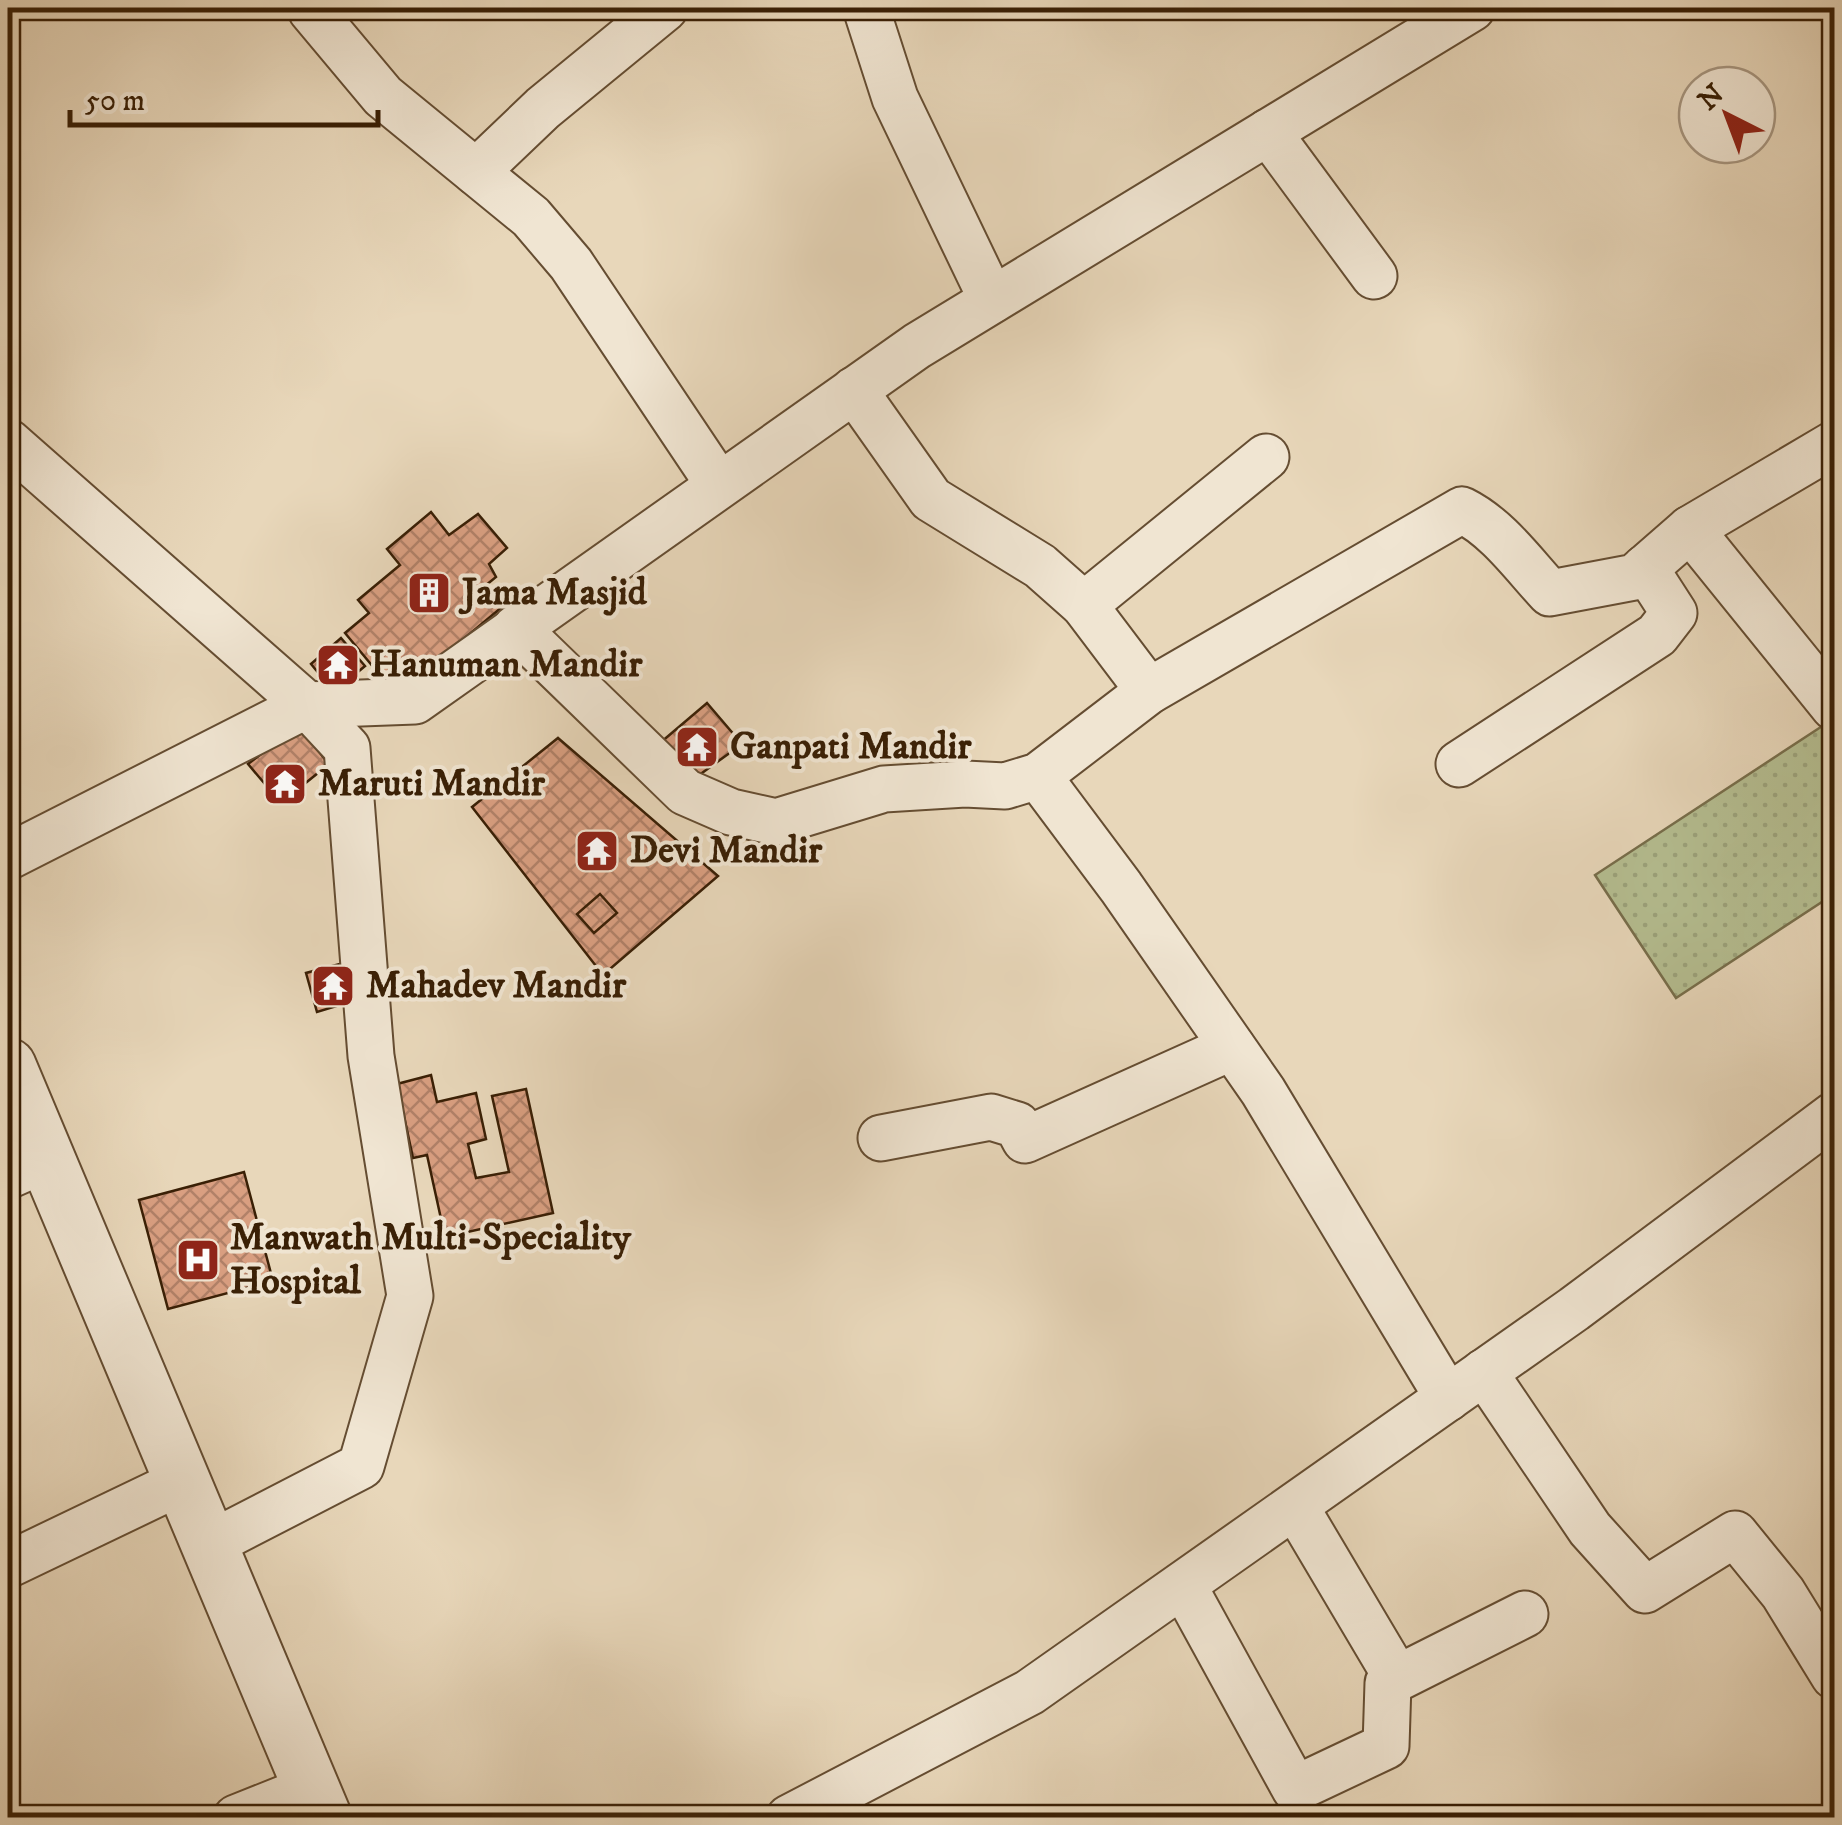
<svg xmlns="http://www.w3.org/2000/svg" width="1842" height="1825" font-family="'IM FELL DW Pica',serif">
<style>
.park{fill:url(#park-dots);stroke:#776e4b;stroke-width:2.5}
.building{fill:url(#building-cross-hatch);stroke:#391f05;stroke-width:2.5}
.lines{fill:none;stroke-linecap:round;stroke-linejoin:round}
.minor-casing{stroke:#654d32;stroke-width:49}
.tertiary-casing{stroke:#654d32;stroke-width:59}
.minor{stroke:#f0e5d2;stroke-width:45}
.tertiary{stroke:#f0e5d2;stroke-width:55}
.labels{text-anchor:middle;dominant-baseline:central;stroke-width:8;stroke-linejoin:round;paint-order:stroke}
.poi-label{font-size:38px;font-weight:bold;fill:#391f05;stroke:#f0e5d2;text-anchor:start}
</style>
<defs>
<pattern id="park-dots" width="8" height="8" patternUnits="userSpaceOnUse" patternTransform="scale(2.5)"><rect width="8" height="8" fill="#b5be91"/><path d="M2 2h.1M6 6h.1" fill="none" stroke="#9ca37c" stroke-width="1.8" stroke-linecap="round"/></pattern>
<pattern id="building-cross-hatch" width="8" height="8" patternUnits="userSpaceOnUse" patternTransform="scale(2.5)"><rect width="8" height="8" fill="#d99f81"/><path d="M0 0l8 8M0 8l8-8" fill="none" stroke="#b18168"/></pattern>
</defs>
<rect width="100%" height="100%" fill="#e8d7ba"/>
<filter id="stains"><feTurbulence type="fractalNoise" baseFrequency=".002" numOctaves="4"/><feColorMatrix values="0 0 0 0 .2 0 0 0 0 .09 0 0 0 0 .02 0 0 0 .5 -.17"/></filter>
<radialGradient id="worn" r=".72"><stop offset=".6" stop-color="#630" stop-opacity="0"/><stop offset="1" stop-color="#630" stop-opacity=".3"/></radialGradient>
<path class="park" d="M 1830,721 L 1834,729 L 1834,894 L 1676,998 L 1595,875 Z"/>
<g class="building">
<path d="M 431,512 L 449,535 L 478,514 L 507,548 L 489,564 L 496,577 L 485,586 L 502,607 L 423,673 L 416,663 L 389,686 L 345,633 L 369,613 L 358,600 L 400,565 L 387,549 Z"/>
<path d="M 341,638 L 365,666 L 334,692 L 311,664 Z"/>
<path d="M 707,703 L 742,744 L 684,786 L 653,749 Z"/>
<path d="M 298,726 L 329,764 L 281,803 L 248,764 Z"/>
<path d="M 558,738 L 718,876 L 603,975 L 472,807 Z"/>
<path d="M 600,894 L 617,913 L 594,933 L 577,914 Z"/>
<path d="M 351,961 L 360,999 L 317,1012 L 306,973 Z"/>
<path d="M 431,1075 L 437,1102 L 476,1093 L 486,1139 L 468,1144 L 476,1178 L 509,1172 L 492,1096 L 526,1089 L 553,1213 L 445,1237 L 427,1155 L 413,1158 L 397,1084 Z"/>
<path d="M 244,1172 L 273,1281 L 168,1309 L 139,1200 Z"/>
</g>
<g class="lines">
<defs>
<g id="minor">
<path d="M 314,8 L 311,10 L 383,96 L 531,217 L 571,264 L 719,485"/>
<path d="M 866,8 L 895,98 L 992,300"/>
<path d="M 1268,132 L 1374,276"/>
<path d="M 476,172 L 543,108 L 665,8"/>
<path d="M 854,390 L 931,499 L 1040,566 L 1084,605 L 1149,691"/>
<path d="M 8,442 L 307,705 L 347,748 L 371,1056 L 410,1296 L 361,1466 L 208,1545"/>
<path d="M 1690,529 L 1834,444"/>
<path d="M 1084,605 L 1266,457"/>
<path d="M 516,628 L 685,792 L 731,812 L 776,822 L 884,789 L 965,784 L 1005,786 L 1038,776 L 1149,691 L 1462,510 C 1498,528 1523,564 1550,593 L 1635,577 L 1690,529 L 1834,707"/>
<path d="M 1459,764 L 1657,635 L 1674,613 L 1645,568"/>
<path d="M 1038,776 L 1121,887 L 1263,1091 L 1448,1398"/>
<path d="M 8,857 L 307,705 L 415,701 L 917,346 L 1472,8"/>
<path d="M 881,1138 L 991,1117 L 1017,1125 L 1025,1140 L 1232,1047"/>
<path d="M 8,1176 L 46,1159"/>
<path d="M 1484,1372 L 1590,1529 L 1645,1590 L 1735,1534 L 1783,1593 L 1834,1676"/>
<path d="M 1295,1506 L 1397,1678"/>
<path d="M 8,1565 L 181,1482"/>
<path d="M 1183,1585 L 1295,1789 L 1386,1746 L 1388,1683 L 1525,1614"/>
<path d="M 236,1818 L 311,1788"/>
<path d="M 789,1818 L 1030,1692 L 1574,1309 L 1834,1115"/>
</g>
<path id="tertiary" d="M 8,1066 L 324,1818"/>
</defs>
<use href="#minor" class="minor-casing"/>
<use href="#tertiary" class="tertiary-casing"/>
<use href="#minor" class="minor"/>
<use href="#tertiary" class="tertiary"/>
</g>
<defs>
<symbol id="building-square" viewBox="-11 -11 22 22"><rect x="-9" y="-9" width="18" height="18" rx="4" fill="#8f2418" stroke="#f0e5d2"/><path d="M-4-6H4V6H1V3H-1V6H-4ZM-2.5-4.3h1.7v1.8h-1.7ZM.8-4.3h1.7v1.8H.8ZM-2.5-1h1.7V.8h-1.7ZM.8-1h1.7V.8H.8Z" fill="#fff"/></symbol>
<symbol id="temple-square" viewBox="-11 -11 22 22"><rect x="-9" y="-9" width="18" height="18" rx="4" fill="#8f2418" stroke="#f0e5d2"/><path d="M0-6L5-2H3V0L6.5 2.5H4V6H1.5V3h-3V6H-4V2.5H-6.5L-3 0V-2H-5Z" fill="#fff"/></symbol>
<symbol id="hospital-square" viewBox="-11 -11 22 22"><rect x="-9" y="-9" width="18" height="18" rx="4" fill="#8f2418" stroke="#f0e5d2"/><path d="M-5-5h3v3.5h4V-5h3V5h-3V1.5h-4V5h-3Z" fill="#fff"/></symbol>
</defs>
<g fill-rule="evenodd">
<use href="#building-square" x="404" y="568" width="50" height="50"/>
<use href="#temple-square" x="313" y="640" width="50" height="50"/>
<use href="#temple-square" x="672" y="722" width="50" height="50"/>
<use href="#temple-square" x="260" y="759" width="50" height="50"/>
<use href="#temple-square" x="572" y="826" width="50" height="50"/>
<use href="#temple-square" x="308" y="961" width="50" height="50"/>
<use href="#hospital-square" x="173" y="1235" width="50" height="50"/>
</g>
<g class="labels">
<g class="poi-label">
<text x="462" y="593">Jama Masjid</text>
<text x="370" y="665">Hanuman Mandir</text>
<text x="730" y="747">Ganpati Mandir</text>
<text x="318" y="784">Maruti Mandir</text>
<text x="630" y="851">Devi Mandir</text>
<text x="366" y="986">Mahadev Mandir</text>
<text x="230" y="1238">Manwath Multi-Speciality<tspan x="230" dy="44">Hospital</tspan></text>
</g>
</g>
<rect width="1842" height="1825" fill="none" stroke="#e8d7ba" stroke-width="40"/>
<rect x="10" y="10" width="1822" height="1805" fill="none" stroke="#391f05" stroke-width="5"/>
<rect x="20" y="20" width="1802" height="1785" fill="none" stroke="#391f05" stroke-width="2.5"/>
<g transform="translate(1727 115) rotate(318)"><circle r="48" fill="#f0e5d2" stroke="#a79680" stroke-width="2.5"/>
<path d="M0-8L18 38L0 25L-18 38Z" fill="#8f2418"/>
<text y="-15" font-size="28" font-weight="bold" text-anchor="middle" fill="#391f05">N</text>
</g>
<path d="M70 110v15h308v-15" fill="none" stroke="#391f05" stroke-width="5"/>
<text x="85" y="110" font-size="30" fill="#391f05" stroke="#f0e5d2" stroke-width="8" paint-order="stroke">50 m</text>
<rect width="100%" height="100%" filter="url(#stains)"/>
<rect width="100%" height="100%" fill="url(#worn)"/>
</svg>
